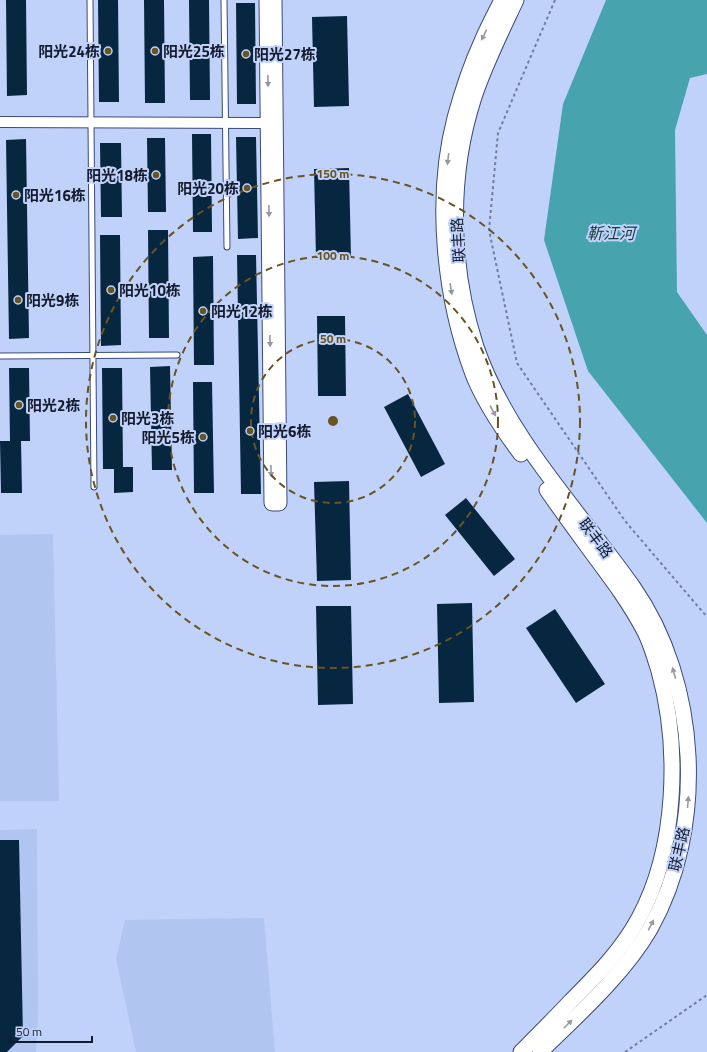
<svg xmlns="http://www.w3.org/2000/svg" width="707" height="1052" font-family="'Titillium Web','Noto Sans SC',sans-serif">
<style>
.built{fill:#b1c5f1}
.water{fill:#47a4af}
.building{fill:#072740}
.lines{fill:none;stroke-linecap:round;stroke-linejoin:round}
.lane-casing{stroke:#3a4b75;stroke-width:7}
.street-casing{stroke:#3a4b75;stroke-width:12}
.secondary-casing{stroke:#3a4b75;stroke-width:17}
.path{stroke:#717e9c;stroke-width:2;stroke-dasharray:3 3;stroke-linecap:butt}
.lane{stroke:#fff;stroke-width:5}
.street{stroke:#fff;stroke-width:10}
.secondary{stroke:#fff;stroke-width:15}
.oneway{fill:#9598a0}
.ring{fill:none;stroke:#685322;stroke-width:2;stroke-dasharray:7 5}
.poi-dot{fill:#685322;stroke:#c0d2fa;stroke-width:1.5}
.labels{text-anchor:middle;dominant-baseline:central;stroke-width:4;stroke-linejoin:round;paint-order:stroke}
.poi-label{font-size:15px;font-weight:bold;fill:#141b2d;stroke:#c0d2fa;text-anchor:start}
.street-label{font-size:15px;fill:#141b2d;stroke:#c0d2fa}
.water-label{font-size:16px;font-style:italic;fill:#1b383c;stroke:#c0d2fa}
.centre{fill:#685322;stroke:#c0d2fa;stroke-width:2}
.ring-label{font-size:12px;text-anchor:middle;font-weight:bold;fill:#685322;stroke:#c0d2fa;stroke-width:4;stroke-linejoin:round;paint-order:stroke}
</style>
<rect width="100%" height="100%" fill="#c0d2fa"/>
<g class="built">
<path d="M 53,534 L 59,801 L 0,801 L 0,535 Z"/>
<path d="M 37,829 L 38,1015 L 36,1052 L 0,1052 L 0,830 Z"/>
<path d="M 264,918 L 275,1052 L 136,1052 L 116,959 L 125,920 Z"/>
</g>
<path class="water" d="M 606,0 L 707,0 L 707,74 L 690,78 L 675,130 L 677,292 L 707,335 L 707,523 L 588,371 L 544,240 L 563,104 Z"/>
<g class="building">
<path d="M 6,0 L 26,0 L 27,95 L 7,96 Z"/>
<path d="M 98,0 L 118,0 L 119,102 L 99,102 Z"/>
<path d="M 144,0 L 164,0 L 165,103 L 145,103 Z"/>
<path d="M 189,0 L 209,0 L 210,100 L 190,100 Z"/>
<path d="M 236,3 L 255,3 L 256,104 L 237,104 Z"/>
<path d="M 347,16 L 349,106 L 314,107 L 312,17 Z"/>
<path d="M 192,134 L 211,134 L 212,232 L 193,232 Z"/>
<path d="M 236,137 L 256,137 L 258,238 L 238,239 Z"/>
<path d="M 147,138 L 165,138 L 166,212 L 148,212 Z"/>
<path d="M 26,139 L 29,338 L 9,339 L 6,140 Z"/>
<path d="M 100,143 L 121,143 L 122,217 L 101,217 Z"/>
<path d="M 349,168 L 351,258 L 316,258 L 314,169 Z"/>
<path d="M 148,230 L 168,230 L 169,338 L 149,338 Z"/>
<path d="M 100,235 L 120,235 L 121,345 L 101,346 Z"/>
<path d="M 237,255 L 256,255 L 261,494 L 241,494 Z"/>
<path d="M 213,256 L 214,365 L 194,365 L 193,257 Z"/>
<path d="M 317,316 L 345,316 L 346,396 L 318,396 Z"/>
<path d="M 170,366 L 172,470 L 152,470 L 150,367 Z"/>
<path d="M 9,368 L 29,368 L 30,441 L 21,441 L 22,493 L 1,493 L 0,441 L 10,441 Z"/>
<path d="M 102,368 L 122,368 L 123,467 L 133,467 L 133,492 L 114,493 L 114,469 L 103,469 Z"/>
<path d="M 193,382 L 212,382 L 214,493 L 194,493 Z"/>
<path d="M 408,394 L 445,464 L 421,477 L 384,407 Z"/>
<path d="M 349,481 L 351,580 L 317,581 L 314,482 Z"/>
<path d="M 466,498 L 515,559 L 494,576 L 445,515 Z"/>
<path d="M 472,603 L 474,702 L 439,703 L 437,604 Z"/>
<path d="M 316,606 L 351,606 L 353,704 L 318,705 Z"/>
<path d="M 555,609 L 605,684 L 576,703 L 526,628 Z"/>
<path d="M 0,840 L 19,840 L 23,1036 L 7,1052 L 0,1052 Z"/>
</g>
<g class="lines">
<defs>
<g id="lane">
<path d="M 90,0 L 94,487"/>
<path d="M 224,0 L 227,247"/>
<path d="M 0,356 L 177,355"/>
</g>
<path id="street" d="M 0,122 L 274,123"/>
<g id="secondary">
<path d="M 267,0 L 272,503 L 279,503 L 274,0"/>
<path d="M 502,0 C 495,14 488,27 482,41 C 471,65 462,92 455,118 C 434,198 444,297 473,374 C 484,402 503,430 521,454"/>
<path d="M 516,0 C 501,32 485,64 474,97 C 448,177 450,267 476,347 C 508,439 578,509 633,587 C 700,683 707,828 650,929 C 624,974 577,1016 540,1052"/>
<path d="M 521,1052 C 538,1035 555,1018 571,1001 C 596,976 622,950 639,918 C 677,848 680,747 659,671 C 655,658 651,644 645,632 C 631,605 614,582 596,558 C 580,536 563,513 547,490"/>
</g>
</defs>
<use href="#lane" class="lane-casing"/>
<use href="#street" class="street-casing"/>
<use href="#secondary" class="secondary-casing"/>
<g class="path">
<path d="M 555,0 L 498,133 L 489,230 L 517,363 L 625,521 L 707,617"/>
<path d="M 625,1052 L 707,995"/>
</g>
<use href="#lane" class="lane"/>
<use href="#street" class="street"/>
<use href="#secondary" class="secondary"/>
</g>
<defs><path id="oneway-solid" d="M-6-.8H1V-3.2L6.5 0L1 3.2V.8H-6Z"/></defs>
<g class="oneway">
<use href="#oneway-solid" transform="translate(484 35) rotate(116)"/>
<use href="#oneway-solid" transform="translate(268 81) rotate(89)"/>
<use href="#oneway-solid" transform="translate(448 159) rotate(97)"/>
<use href="#oneway-solid" transform="translate(269 211) rotate(89)"/>
<use href="#oneway-solid" transform="translate(451 289) rotate(81)"/>
<use href="#oneway-solid" transform="translate(270 341) rotate(89)"/>
<use href="#oneway-solid" transform="translate(493 411) rotate(61)"/>
<use href="#oneway-solid" transform="translate(271 471) rotate(89)"/>
<use href="#oneway-solid" transform="translate(674 673) rotate(-106)"/>
<use href="#oneway-solid" transform="translate(688 802) rotate(-85)"/>
<use href="#oneway-solid" transform="translate(651 925) rotate(-63)"/>
<use href="#oneway-solid" transform="translate(568 1024) rotate(-45)"/>
</g>
<g class="ring">
<circle cx="333" cy="421" r="82"/>
<circle cx="333" cy="421" r="165"/>
<circle cx="333" cy="421" r="247"/>
</g>
<g class="poi-dot">
<circle cx="108" cy="51" r="4"/>
<circle cx="155" cy="51" r="4"/>
<circle cx="246" cy="54" r="4"/>
<circle cx="156" cy="175" r="4"/>
<circle cx="247" cy="188" r="4"/>
<circle cx="16" cy="195" r="4"/>
<circle cx="111" cy="290" r="4"/>
<circle cx="18" cy="300" r="4"/>
<circle cx="203" cy="311" r="4"/>
<circle cx="19" cy="405" r="4"/>
<circle cx="113" cy="418" r="4"/>
<circle cx="250" cy="431" r="4"/>
<circle cx="203" cy="437" r="4"/>
</g>
<g class="labels">
<g class="poi-label">
<text x="100" y="51" text-anchor="end">阳光24栋</text>
<text x="163" y="51">阳光25栋</text>
<text x="254" y="54">阳光27栋</text>
<text x="148" y="175" text-anchor="end">阳光18栋</text>
<text x="239" y="188" text-anchor="end">阳光20栋</text>
<text x="24" y="195">阳光16栋</text>
<text x="119" y="290">阳光10栋</text>
<text x="26" y="300">阳光9栋</text>
<text x="211" y="311">阳光12栋</text>
<text x="27" y="405">阳光2栋</text>
<text x="121" y="418">阳光3栋</text>
<text x="258" y="431">阳光6栋</text>
<text x="195" y="437" text-anchor="end">阳光5栋</text>
</g>
<g class="street-label">
<text transform="translate(458 240) rotate(-93)">联丰路</text>
<text transform="translate(596 538) rotate(53)">联丰路</text>
<text transform="translate(679 849) rotate(-77)">联丰路</text>
</g>
<g class="water-label">
<text x="611" y="233">靳江河</text>
</g>
</g>
<circle cx="333" cy="421" r="6" class="centre"/>
<g class="ring-label">
<text x="333" y="178">150 m</text>
<text x="333" y="260">100 m</text>
<text x="333" y="343">50 m</text>
</g>
<path d="M10 1036v6h82v-6" fill="none" stroke="#141b2d" stroke-width="2"/>
<text x="16" y="1036" font-size="12" fill="#141b2d" stroke="#c0d2fa" stroke-width="3" paint-order="stroke">50 m</text>
</svg>
